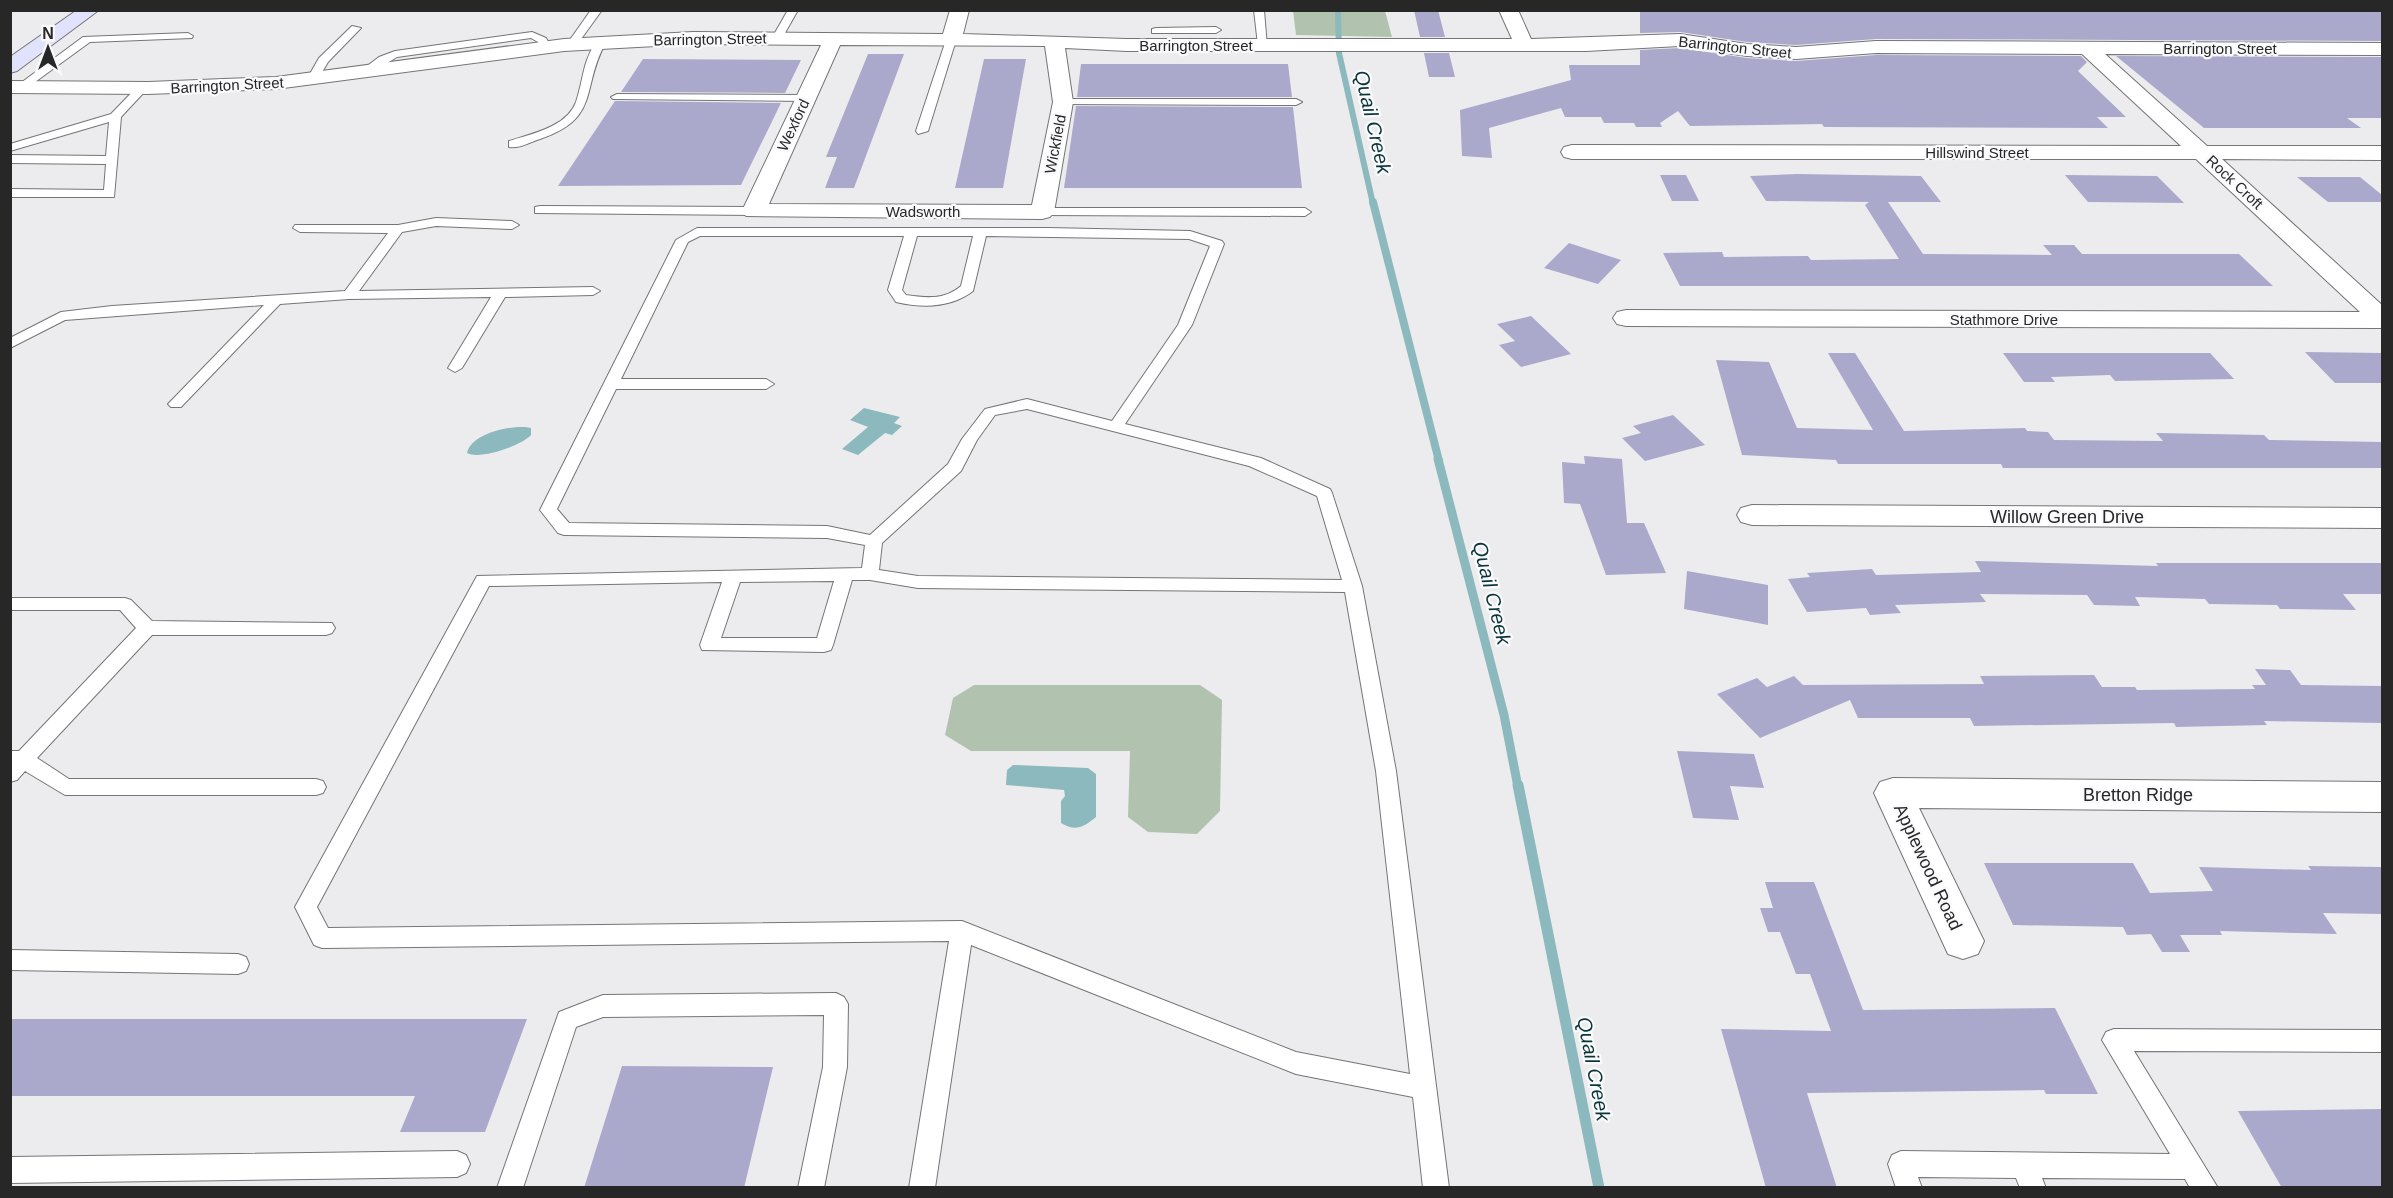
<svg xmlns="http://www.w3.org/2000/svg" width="2393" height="1198" font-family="Arial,sans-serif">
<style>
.green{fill:#b1c3ae}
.water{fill:#8cb9bd}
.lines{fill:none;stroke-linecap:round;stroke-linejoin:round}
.stream-far3{stroke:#8cb9bd;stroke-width:6}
.stream-far2{stroke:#8cb9bd;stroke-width:8}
.stream-far1{stroke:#8cb9bd;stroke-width:9}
.stream{stroke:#8cb9bd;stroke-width:11}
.building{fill:#aaa9cb}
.lane-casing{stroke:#757577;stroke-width:2}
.street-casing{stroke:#757577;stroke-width:2}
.secondary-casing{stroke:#757577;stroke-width:2}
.lane{fill:#fff;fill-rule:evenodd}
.street{fill:#fff;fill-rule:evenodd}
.secondary{fill:#e1e2fb;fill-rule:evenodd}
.labels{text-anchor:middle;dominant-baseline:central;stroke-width:4.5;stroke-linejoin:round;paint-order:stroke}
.far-street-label{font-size:15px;fill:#272728;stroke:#fafafd}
.street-label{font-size:18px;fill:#272728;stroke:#fafafd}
.water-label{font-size:20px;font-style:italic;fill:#0a363a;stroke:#fafafd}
</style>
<rect width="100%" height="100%" fill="#ececef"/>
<g class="green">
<path d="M 1293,11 L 1385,11 L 1392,37 L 1296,35 Z"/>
<path d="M 974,685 L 1200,685 L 1222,700 L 1220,811 L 1197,834 L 1148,832 L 1128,817 L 1130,751 L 971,751 L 945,735 L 953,698 Z"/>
</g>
<g class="water">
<path d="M 864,408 L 900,417 L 894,423 L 902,426 L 892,435 L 885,433 L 858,455 L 842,449 L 868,427 L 850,420 Z"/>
<path d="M 525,427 L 531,428 L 531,435 C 521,446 479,460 467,453 C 471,434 508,426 525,427 Z"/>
<path d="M 1013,765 L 1088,768 L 1096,774 L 1096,817 C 1084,827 1075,832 1061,823 L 1061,801 L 1065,796 L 1064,790 L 1006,785 L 1007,770 Z"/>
</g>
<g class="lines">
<path class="stream-far3" d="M 1338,10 L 1339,53 L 1373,204"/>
<path class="stream-far2" d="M 1373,202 L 1439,461"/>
<path class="stream-far1" d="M 1438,459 L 1504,715 L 1518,787"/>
<path class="stream" d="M 1518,785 L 1599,1188"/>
</g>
<g class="building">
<path d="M 1414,10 L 1438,10 L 1445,37 L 1420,37 Z"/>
<path d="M 1640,10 L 2382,11 L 2382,41 L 1876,39 L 1796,45 L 1747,42 L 1680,32 L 1640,33 Z"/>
<path d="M 1680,48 L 1747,58 L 1796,61 L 1876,55 L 2081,56 L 2087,62 L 2078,71 L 2126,117 L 2097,117 L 2108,128 L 1824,127 L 1822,124 L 1690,126 L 1678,111 L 1660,123 L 1662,127 L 1636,127 L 1634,123 L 1604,123 L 1601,117 L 1565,117 L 1561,108 L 1489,128 L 1492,158 L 1462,156 L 1460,110 L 1571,80 L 1569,65 L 1640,65 L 1640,50 Z"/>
<path d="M 1424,53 L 1449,53 L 1455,77 L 1429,77 Z"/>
<path d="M 868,54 L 904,54 L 854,188 L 825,188 L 837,157 L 826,157 Z"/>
<path d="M 2116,56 L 2382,57 L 2382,118 L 2347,118 L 2361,128 L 2204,128 Z"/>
<path d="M 643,59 L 801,60 L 785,93 L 621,92 Z"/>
<path d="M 984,59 L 1026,59 L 1003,188 L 955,188 Z"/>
<path d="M 1081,64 L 1288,64 L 1292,97 L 1077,97 Z"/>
<path d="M 615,101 L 781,103 L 741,185 L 558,186 Z"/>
<path d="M 1076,106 L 1293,107 L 1302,188 L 1064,188 Z"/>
<path d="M 1797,174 L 1921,176 L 1941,202 L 1888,202 L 1923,254 L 2052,255 L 2043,245 L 2074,245 L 2082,254 L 2239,254 L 2273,286 L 1680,286 L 1663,253 L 1722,252 L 1724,257 L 1808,256 L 1811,260 L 1899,259 L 1865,205 L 1869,202 L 1766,201 L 1750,176 Z"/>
<path d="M 1660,175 L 1686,175 L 1699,201 L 1672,201 Z"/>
<path d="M 2065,175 L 2157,176 L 2184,203 L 2088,202 Z"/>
<path d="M 2297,177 L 2360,177 L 2382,195 L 2382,202 L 2328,202 Z"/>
<path d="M 1569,243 L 1621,260 L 1598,284 L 1544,268 Z"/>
<path d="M 1531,316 L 1571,354 L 1521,367 L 1499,345 L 1515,341 L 1497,324 Z"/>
<path d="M 2305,352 L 2382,353 L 2382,383 L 2335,383 Z"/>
<path d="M 1828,353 L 1855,353 L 1904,431 L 2025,428 L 2027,431 L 2048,432 L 2054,440 L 2163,441 L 2156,433 L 2264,435 L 2269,440 L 2382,442 L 2382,468 L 2003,468 L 2001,464 L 1838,464 L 1836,460 L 1742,455 L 1716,360 L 1769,362 L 1797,428 L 1873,430 Z"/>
<path d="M 2003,353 L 2210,353 L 2234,379 L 2115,381 L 2110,375 L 2051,377 L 2055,382 L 2024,382 Z"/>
<path d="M 1673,415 L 1705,445 L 1645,461 L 1622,438 L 1641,433 L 1633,426 Z"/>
<path d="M 1584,456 L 1622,459 L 1627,523 L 1644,523 L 1666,573 L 1606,575 L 1580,504 L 1564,503 L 1562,462 L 1585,464 Z"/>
<path d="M 1975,561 L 2158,566 L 2156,563 L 2382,563 L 2382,594 L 2343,594 L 2356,610 L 2280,609 L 2277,605 L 2209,604 L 2205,599 L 2135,597 L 2140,606 L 2094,605 L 2087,595 L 1980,594 L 1986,602 L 1895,605 L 1901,613 L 1870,615 L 1866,608 L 1807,612 L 1788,579 L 1810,577 L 1807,573 L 1872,569 L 1876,575 L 1981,572 Z"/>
<path d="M 1687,571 L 1768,585 L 1768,625 L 1684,609 Z"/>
<path d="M 2255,669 L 2290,670 L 2301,685 L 2382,686 L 2382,723 L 2264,721 L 2267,725 L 2176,727 L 2174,723 L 1974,726 L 1970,718 L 1858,718 L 1850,700 L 1760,738 L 1717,694 L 1757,678 L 1767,687 L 1794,676 L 1803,685 L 1984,684 L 1980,676 L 2094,675 L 2102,687 L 2135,687 L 2137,690 L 2255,689 L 2252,685 L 2266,685 Z"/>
<path d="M 1677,751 L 1754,754 L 1764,788 L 1730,786 L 1739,820 L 1693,818 Z"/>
<path d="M 1984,863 L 2133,863 L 2150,893 L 2213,891 L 2199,867 L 2311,870 L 2308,866 L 2382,867 L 2382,914 L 2323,913 L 2337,934 L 2220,931 L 2222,935 L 2180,935 L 2190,952 L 2162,952 L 2151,934 L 2127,935 L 2123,927 L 2013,925 Z"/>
<path d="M 1765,882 L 1814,882 L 1863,1010 L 2055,1008 L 2098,1094 L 2046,1094 L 2044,1090 L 1807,1093 L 1837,1188 L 1766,1188 L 1721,1029 L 1831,1031 L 1810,974 L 1796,974 L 1780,932 L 1768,932 L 1760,908 L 1773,908 Z"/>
<path d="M 10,1019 L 527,1019 L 485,1132 L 400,1132 L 415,1096 L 10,1096 Z"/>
<path d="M 622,1066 L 773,1067 L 744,1188 L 584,1188 Z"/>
<path d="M 2382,1109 L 2382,1188 L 2282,1188 L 2238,1111 Z"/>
</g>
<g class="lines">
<defs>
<g id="lane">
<path d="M 591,10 L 602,10 L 576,46 L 568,46 L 567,44 Z"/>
<path d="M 788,10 L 798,10 L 781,40 L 773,40 L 772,38 Z"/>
<path d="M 1254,10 L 1264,10 L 1267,47 L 1258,45 Z"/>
<path d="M 352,26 L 361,28 L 328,62 L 317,81 L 309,81 L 307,79 L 319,58 Z"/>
<path d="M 1156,28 L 1216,27 L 1221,30 L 1216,33 L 1152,33 L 1152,29 Z"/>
<path d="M 532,32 L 546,38 L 551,47 L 550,49 L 542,49 L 538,42 L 531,38 L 397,57 L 368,75 L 358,73 L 379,57 L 395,51 Z"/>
<path d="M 188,33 L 193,36 L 192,38 L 90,42 L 24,90 L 14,88 L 83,37 Z"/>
<path d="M 951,37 L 956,40 L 928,131 L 918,134 L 916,131 L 946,40 Z"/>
<path d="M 597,40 L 606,42 C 580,88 602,118 540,139 C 530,142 519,149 509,147 L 509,141 C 531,134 567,127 576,102 C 584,78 582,63 597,40 Z"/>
<path d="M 138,86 L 148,88 L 121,117 L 114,197 L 10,197 L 10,189 L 104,190 L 106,164 L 10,163 L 10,155 L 106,156 L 109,122 L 10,151 L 10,144 L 111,114 Z"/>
<path d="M 617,94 L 806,95 L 812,98 L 806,101 L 613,99 L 611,97 Z"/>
<path d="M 1063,99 L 1296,99 L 1302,102 L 1296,105 L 1059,104 L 1057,102 Z"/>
<path d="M 540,206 L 754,207 L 760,211 L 754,215 L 535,213 L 535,207 Z"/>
<path d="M 1042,208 L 1305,208 L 1311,212 L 1305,216 L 1037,215 L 1036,212 Z"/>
<path d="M 436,218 L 512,221 L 519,225 L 512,229 L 436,226 L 402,232 L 359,291 L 593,287 L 600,291 L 593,295 L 505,297 L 462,368 L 455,372 L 448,368 L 491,297 L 349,299 L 280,304 L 181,407 L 171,407 L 168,404 L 171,401 L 264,305 L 65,320 L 10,348 L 10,338 L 61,312 L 112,306 L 345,291 L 388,233 L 300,232 L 293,228 L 295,225 L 398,225 Z"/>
<path d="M 697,228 L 1048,228 L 1190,231 L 1222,241 L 1224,244 L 1192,325 L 1125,424 L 1261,458 L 1330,489 L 1332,493 L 1362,586 L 1396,771 L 1449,1188 L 1423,1188 L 1413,1097 L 1296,1074 L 971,945 L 935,1188 L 909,1188 L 949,941 L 322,948 L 314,945 L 295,907 L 477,576 L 862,568 L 865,545 L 827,538 L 564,535 L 558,533 L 540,510 L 676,240 ZM 700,236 L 904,236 L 888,290 L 896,302 C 922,308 951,308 973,291 L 986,236 L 1189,239 L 1210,246 L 1178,325 L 1112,421 L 1027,399 L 985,409 L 962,439 L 948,464 L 870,535 L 827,526 L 569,523 L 557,509 L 616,389 L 766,389 L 774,384 L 766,379 L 621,379 L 688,242 ZM 917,236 L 973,236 L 961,286 C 945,300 926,298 906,295 L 902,290 ZM 1027,409 L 1249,466 L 1317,496 L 1342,580 L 918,576 L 879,570 L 882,543 L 961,471 L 977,440 L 995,415 ZM 852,580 L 870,580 L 918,588 L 1345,592 L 1376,771 L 1410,1074 L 1296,1052 L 962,921 L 328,928 L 317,907 L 489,586 L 722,582 L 700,645 L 702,650 L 824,652 L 831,650 L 833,645 ZM 834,581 L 817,638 L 721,638 L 740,582 Z"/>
<path d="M 10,598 L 125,598 L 131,600 L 152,621 L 332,623 L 335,628 L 332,633 L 326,635 L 152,635 L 37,758 L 69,779 L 316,779 L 323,781 L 326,787 L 323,793 L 316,795 L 65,795 L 25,771 L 17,780 L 10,782 L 10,751 L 19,751 L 136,628 L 120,610 L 10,610 Z"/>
<path d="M 10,950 L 238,954 L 246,957 L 249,964 L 246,971 L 238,974 L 10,970 Z"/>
<path d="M 836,993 L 844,997 L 848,1004 L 847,1067 L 824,1188 L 798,1188 L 823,1067 L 824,1015 L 603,1017 L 576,1027 L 523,1188 L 497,1188 L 559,1012 L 603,995 Z"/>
<path d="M 2114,1029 L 2382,1030 L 2382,1052 L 2134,1051 L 2218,1188 L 2190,1188 L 2185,1179 L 2042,1178 L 2046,1188 L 2020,1188 L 2016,1178 L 1918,1177 L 1922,1188 L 1896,1188 L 1888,1164 L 1892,1155 L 1901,1151 L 2170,1154 L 2102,1040 L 2106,1032 Z"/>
<path d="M 457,1151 L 466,1155 L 470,1164 L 466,1173 L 457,1177 L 10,1183 L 10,1157 Z"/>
</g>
<g id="street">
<path d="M 950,10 L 969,10 L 963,34 L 1127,39 L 1512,39 L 1499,10 L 1518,10 L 1531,39 L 1680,34 L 1747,44 L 1796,47 L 1876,41 L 2382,43 L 2382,55 L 2105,54 L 2207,146 L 2382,146 L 2382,160 L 2222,159 L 2382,305 L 2382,328 L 1626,326 L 1617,324 L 1613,318 L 1617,312 L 1626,310 L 2360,312 L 2196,159 L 1572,159 L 1564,157 L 1561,152 L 1564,147 L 1572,145 L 2181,146 L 2082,54 L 1876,53 L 1796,59 L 1747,56 L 1680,46 L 1586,51 L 1127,51 L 1065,48 L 1073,102 L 1054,212 L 1050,217 L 1042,219 L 746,216 L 742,211 L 821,45 L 693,44 L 564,51 L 276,89 L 148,94 L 10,93 L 10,81 L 148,82 L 276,77 L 564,39 L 693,32 L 943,34 ZM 840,45 L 1045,46 L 1053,102 L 1032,205 L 769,204 Z"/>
<path d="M 1752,505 L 2382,508 L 2382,528 L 1752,525 L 1741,522 L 1737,515 L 1741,508 Z"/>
<path d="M 1893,778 L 2382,782 L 2382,812 L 1919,808 L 1984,941 L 1978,954 L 1963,959 L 1948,954 L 1874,793 L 1880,782 Z"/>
</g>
<path id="secondary" d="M 77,10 L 99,10 L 17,71 L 10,73 L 10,57 Z"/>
</defs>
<use href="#lane" class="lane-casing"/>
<use href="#street" class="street-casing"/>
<use href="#secondary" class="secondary-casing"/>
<use href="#lane" class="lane"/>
<use href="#street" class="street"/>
<use href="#secondary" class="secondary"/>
</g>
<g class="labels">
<g class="far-street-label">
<text transform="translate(710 39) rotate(-1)">Barrington Street</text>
<text x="1196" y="45">Barrington Street</text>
<text transform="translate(1735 47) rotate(6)">Barrington Street</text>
<text x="2220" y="48">Barrington Street</text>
<text transform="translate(227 85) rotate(-3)">Barrington Street</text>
<text transform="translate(793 125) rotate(-65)">Wexford</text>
<text transform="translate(1055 144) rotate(-79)">Wickfield</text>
<text x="1977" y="152">Hillswind Street</text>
<text transform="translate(2235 182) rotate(43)">Rock Croft</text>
<text x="923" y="211">Wadsworth</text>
<text x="2004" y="319">Stathmore Drive</text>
</g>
<g class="street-label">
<text x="2067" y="517">Willow Green Drive</text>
<text x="2138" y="795">Bretton Ridge</text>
<text transform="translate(1928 867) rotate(65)">Applewood Road</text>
</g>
<g class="water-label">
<text transform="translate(1373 122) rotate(77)">Quail Creek</text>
<text transform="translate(1492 593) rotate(76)">Quail Creek</text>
<text transform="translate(1594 1069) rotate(79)">Quail Creek</text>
</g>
</g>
<rect width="2393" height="1198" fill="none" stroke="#272728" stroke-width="24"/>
<g transform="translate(48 48)" stroke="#fafafd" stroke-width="4.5" paint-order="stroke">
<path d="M0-4.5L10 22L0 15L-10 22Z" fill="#272728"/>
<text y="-9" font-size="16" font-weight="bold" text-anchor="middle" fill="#272728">N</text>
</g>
</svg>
